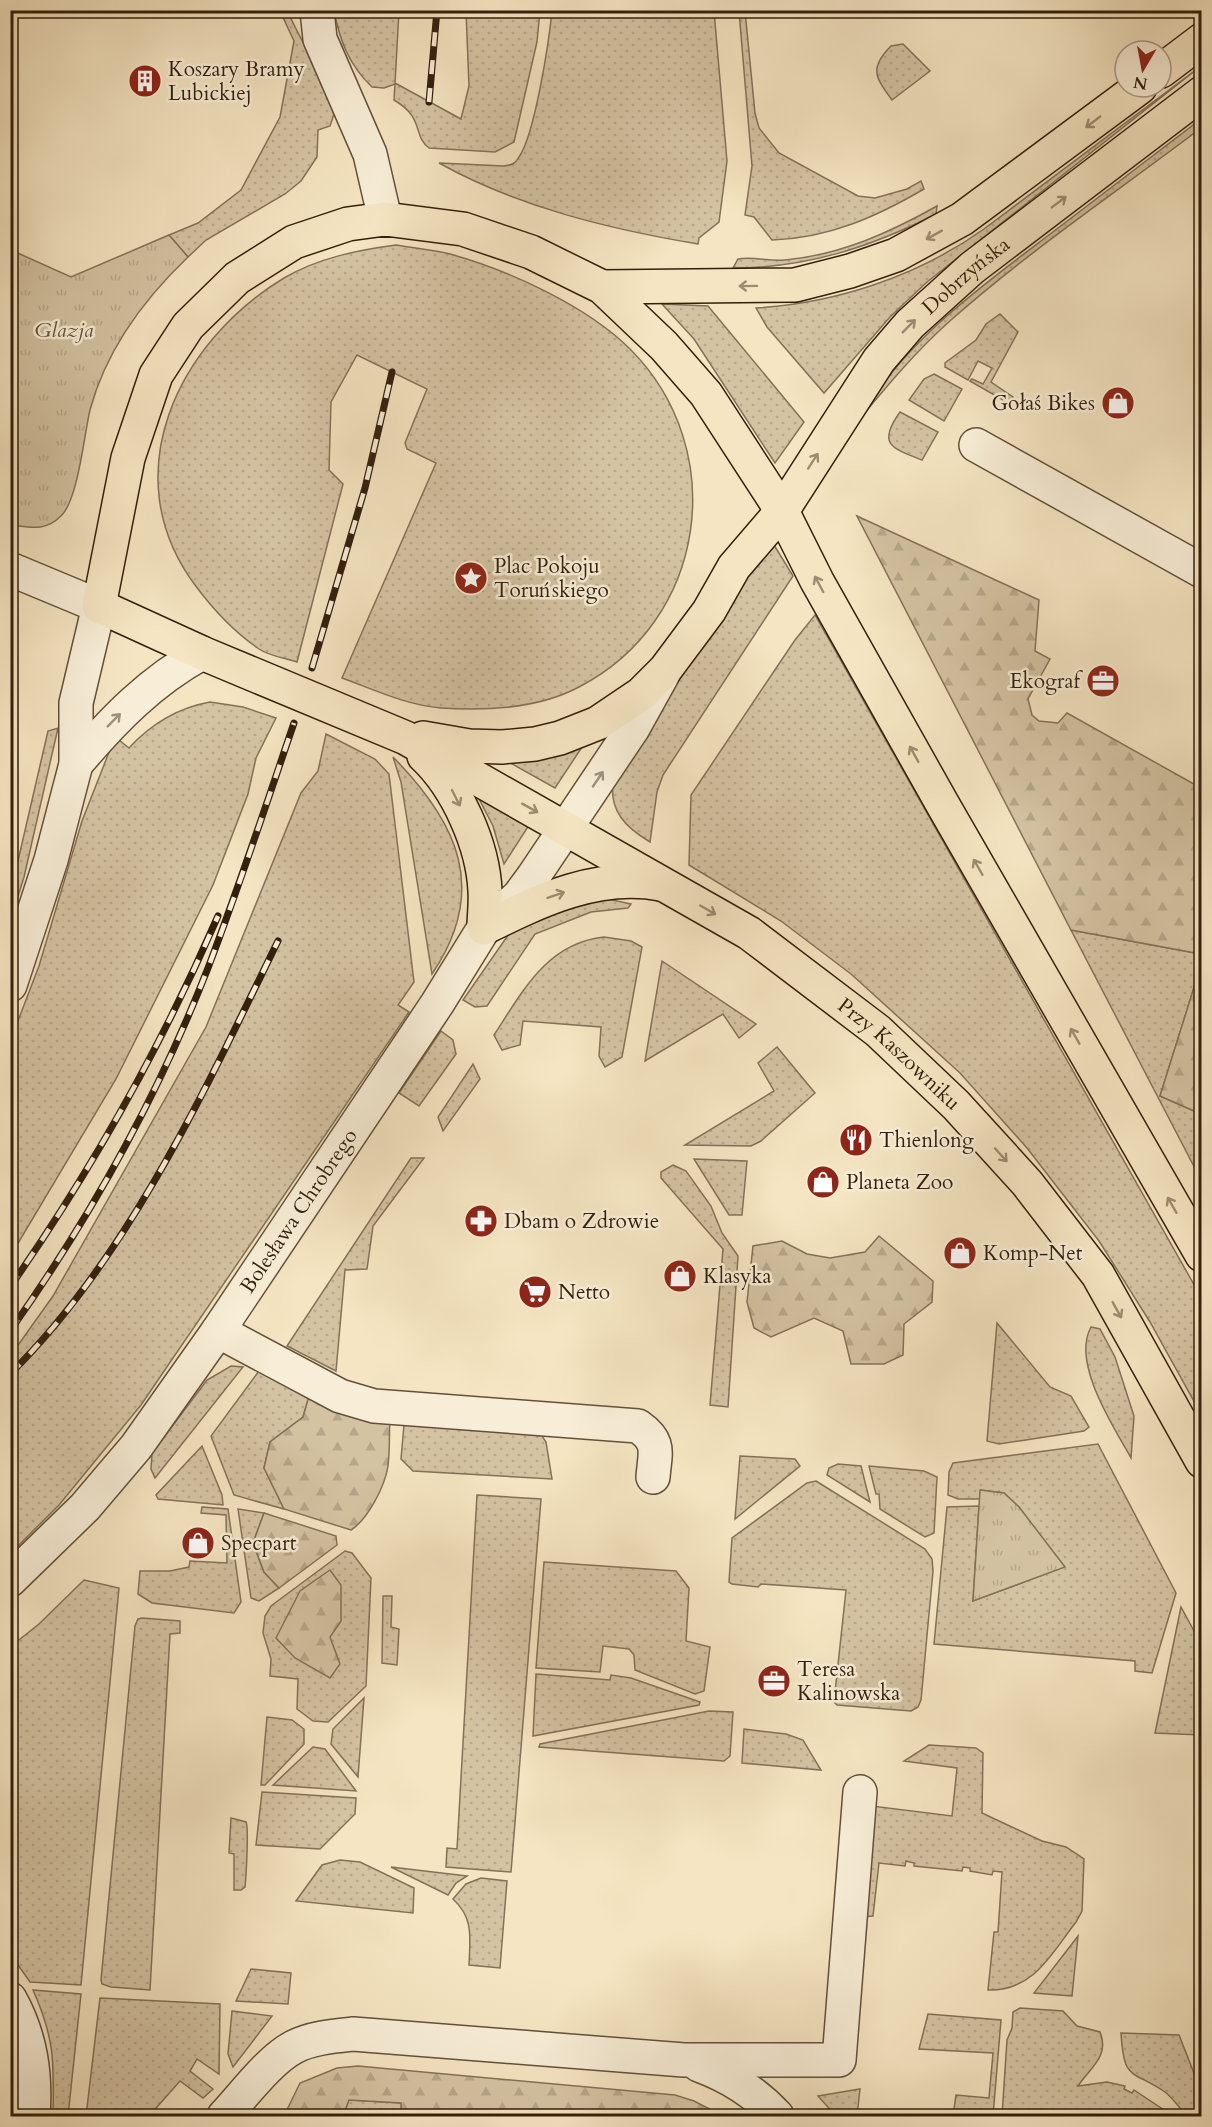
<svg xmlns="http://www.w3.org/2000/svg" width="1212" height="2127" font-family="Cardo,serif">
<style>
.grass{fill:url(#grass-dots);stroke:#847158;stroke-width:1.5}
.forest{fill:url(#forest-firs);stroke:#847158;stroke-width:1.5}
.park{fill:url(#park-tufts);stroke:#847158;stroke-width:1.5}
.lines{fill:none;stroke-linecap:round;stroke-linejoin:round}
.minor-casing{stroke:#64503a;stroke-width:36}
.major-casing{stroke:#331f0d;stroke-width:36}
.minor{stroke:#f8eed7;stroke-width:33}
.major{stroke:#f5e5c2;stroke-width:33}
.rail-casing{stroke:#331f0d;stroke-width:7}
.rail{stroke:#f8eed7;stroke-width:4.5;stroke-dasharray:14;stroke-linecap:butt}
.oneway{stroke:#9e8c71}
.oneway2{stroke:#9f917c}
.labels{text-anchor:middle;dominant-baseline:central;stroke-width:5;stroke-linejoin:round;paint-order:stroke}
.poi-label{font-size:21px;fill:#331f0d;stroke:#f8eed7;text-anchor:start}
.street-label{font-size:21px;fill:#331f0d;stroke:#f8eed7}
.park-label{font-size:21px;font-style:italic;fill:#63503a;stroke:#f8eed7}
</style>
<defs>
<pattern id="grass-dots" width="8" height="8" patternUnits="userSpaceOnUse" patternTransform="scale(1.5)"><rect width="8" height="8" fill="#d4c3a3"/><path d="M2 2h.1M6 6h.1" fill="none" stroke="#b6a78b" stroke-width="1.8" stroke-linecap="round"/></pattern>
<pattern id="forest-firs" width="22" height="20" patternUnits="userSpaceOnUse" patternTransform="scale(1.5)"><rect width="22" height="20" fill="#d4c3a3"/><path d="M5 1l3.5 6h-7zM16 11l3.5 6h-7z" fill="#b6a78b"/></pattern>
<pattern id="park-tufts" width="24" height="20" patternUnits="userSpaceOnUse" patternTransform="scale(1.5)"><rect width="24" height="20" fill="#d4c3a3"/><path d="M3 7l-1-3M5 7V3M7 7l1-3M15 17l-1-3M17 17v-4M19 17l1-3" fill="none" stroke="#b6a78b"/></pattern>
</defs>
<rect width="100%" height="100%" fill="#f5e5c2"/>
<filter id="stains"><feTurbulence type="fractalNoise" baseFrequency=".00333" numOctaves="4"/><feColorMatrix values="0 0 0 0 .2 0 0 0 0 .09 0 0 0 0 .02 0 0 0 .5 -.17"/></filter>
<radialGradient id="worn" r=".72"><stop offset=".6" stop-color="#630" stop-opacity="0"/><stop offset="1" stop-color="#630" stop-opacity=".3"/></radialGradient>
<g class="grass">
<path d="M 280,11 L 287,11 L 315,66 L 334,114 L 330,126 L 318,130 L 317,157 L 301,181 L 285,194 L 206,240 L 188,257 L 169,235 L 198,223 L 241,190 L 280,117 L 294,41 Z"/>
<path d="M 334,11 L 399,11 L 395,83 L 461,119 L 469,86 L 466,11 L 540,11 L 537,42 L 514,142 L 495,152 L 429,148 C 412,135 425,118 394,100 L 395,84 L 384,88 L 372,87 C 349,65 340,41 334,11 Z"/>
<path d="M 552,11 L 714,11 L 727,161 L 719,222 L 699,238 L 698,244 C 609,229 518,207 439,163 L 504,166 C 512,165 515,164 519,157 C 535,134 549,41 552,11 Z"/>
<path d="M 739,11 L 745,11 L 755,113 L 759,128 L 779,153 L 858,196 L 875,198 L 907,189 L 921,181 L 924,189 C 876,217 829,238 772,240 L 754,217 L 745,215 L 752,166 Z"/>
<path d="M 903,44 L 930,71 L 892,100 C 875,77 869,68 891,46 Z"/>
<path d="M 1201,66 L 927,282 L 890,317 L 824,393 L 767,327 L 756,308 C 837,303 918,276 984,229 Z"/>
<path d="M 1201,119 L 1201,128 C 1118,191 1029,251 951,320 C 916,351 887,386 858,421 C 902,344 976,290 1045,238 C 1097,198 1149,159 1201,119 Z"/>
<path d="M 937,206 L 936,214 C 871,247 807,268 733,268 L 738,259 C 754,256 769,262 785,260 C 840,255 889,233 937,206 Z"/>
<path d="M 396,245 C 414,248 433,250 450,254 C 508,270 587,306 630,349 C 731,450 707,621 579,687 C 538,709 487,711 441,708 C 406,705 375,690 342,678 L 436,463 L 407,449 L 405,443 L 427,389 L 357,355 L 331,402 L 329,470 L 343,484 L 297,662 C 285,658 269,656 259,649 C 234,632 212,608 195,585 C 113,475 178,342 284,278 C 318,258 358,250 396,245 Z"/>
<path d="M 662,304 L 708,306 L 804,422 L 775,463 L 694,339 Z"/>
<path d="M 1000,314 L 1018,332 L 991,382 L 1013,397 L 1010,404 L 970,381 L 972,379 L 983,384 L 992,368 L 978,361 L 968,380 L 945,367 L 945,363 L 976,340 L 986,324 Z"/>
<path d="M 934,374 L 962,389 L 944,421 L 909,400 L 924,379 Z"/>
<path d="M 900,412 L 938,432 L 922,460 C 891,448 877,444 900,412 Z"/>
<path d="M 771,540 L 793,576 L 663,775 L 657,792 L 650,842 C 625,827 609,811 613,780 Z"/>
<path d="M 815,615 L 1201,1297 L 1201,1414 L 1150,1322 L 1099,1241 L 1027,1148 L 960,1073 L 851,974 L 781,921 L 689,865 L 691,795 L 795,640 Z"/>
<path d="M 210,702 L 243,707 L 276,718 L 256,758 L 248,794 L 213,885 L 116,1079 L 11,1255 L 11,1039 L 39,966 L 82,821 L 115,737 L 129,748 C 151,724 177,708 210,702 Z"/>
<path d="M 58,728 L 24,877 L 11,919 L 11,891 L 48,731 Z"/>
<path d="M 326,734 L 375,759 L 389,774 L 414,982 L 398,1005 L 409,1012 L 141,1405 L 59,1505 L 11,1553 L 11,1355 L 53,1296 L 206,1027 L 301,793 L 318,771 Z"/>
<path d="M 584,744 L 555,788 L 505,760 Z"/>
<path d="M 393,757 C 458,823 489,890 432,974 L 401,782 Z"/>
<path d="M 477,795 L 531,822 L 504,864 L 493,826 Z"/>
<path d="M 608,899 L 631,904 L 628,908 L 591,912 L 535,934 L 487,1006 L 475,1007 L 463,1000 L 511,931 L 546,910 Z"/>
<path d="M 1071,930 L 1201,954 L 1201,965 L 1160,1096 L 1201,1114 L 1201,1180 Z"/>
<path d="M 604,937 L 631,941 L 642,947 L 622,1057 L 605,1067 L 599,1056 L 601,1027 L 523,1021 L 520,1045 L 502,1050 L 494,1035 C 523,991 547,943 604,937 Z"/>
<path d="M 662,961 L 756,1024 L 739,1038 L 723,1014 L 645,1061 Z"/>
<path d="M 441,1031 L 453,1040 L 456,1054 L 419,1106 L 399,1093 Z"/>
<path d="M 777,1047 L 815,1093 L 761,1141 L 751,1146 L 685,1145 L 774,1091 L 758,1063 Z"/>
<path d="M 473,1064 L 480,1079 L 443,1131 L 438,1117 Z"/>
<path d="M 411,1158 L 424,1158 L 373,1226 L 367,1269 L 345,1270 L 336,1371 L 287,1346 Z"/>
<path d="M 694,1159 L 747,1161 L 742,1215 L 729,1215 Z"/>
<path d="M 673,1165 L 686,1171 L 711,1206 L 722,1233 L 738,1256 L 728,1407 L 710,1405 L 723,1249 L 661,1178 L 661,1172 Z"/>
<path d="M 997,1323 L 1050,1387 L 1071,1396 L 1089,1427 L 1084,1431 L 999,1444 L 987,1441 Z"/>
<path d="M 1091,1327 L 1100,1329 L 1115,1357 L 1134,1416 L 1131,1458 C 1114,1427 1071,1363 1091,1327 Z"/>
<path d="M 231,1366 L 243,1367 L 155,1478 L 151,1469 L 152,1453 L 207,1380 Z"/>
<path d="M 259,1371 L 310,1393 L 303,1417 L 270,1442 L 264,1468 L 284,1509 L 234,1495 L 211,1436 Z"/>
<path d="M 409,1421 L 540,1433 L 546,1442 L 552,1479 L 413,1471 L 401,1459 L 404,1425 Z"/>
<path d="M 1098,1444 L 1176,1593 L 1152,1673 L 1135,1671 L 1135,1661 L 934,1644 L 947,1507 L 979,1506 L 973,1601 L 1064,1567 L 1019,1507 L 1004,1493 L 981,1490 L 980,1499 L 958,1499 L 948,1495 L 949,1472 L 953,1463 Z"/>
<path d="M 202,1446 L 222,1495 L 223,1505 L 158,1499 L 156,1495 Z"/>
<path d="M 740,1456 L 795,1459 L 800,1466 L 735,1519 Z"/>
<path d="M 838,1464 L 861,1466 L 870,1502 L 827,1475 L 829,1468 Z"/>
<path d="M 869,1466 L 924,1471 L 937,1477 L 934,1533 L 925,1537 L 880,1509 L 879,1494 L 876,1494 Z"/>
<path d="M 816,1481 L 925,1549 L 932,1559 L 933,1571 L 921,1700 L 918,1707 L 911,1711 L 837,1705 L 834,1702 L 846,1590 L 761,1584 L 758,1587 L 732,1584 L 729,1582 L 732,1538 L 807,1483 Z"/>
<path d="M 477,1495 L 541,1499 L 511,1872 L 446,1867 L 447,1848 L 457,1849 Z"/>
<path d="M 202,1507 L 228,1509 L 241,1602 L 234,1613 L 152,1603 L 138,1594 L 140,1571 L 170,1571 L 189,1567 L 190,1561 L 227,1563 L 226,1515 L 201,1513 Z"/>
<path d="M 238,1509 L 264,1513 L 253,1543 L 264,1572 L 279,1588 L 259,1601 L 251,1598 Z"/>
<path d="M 345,1551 L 352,1553 L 371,1578 L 366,1686 L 328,1722 L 313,1721 L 297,1709 L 298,1679 L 270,1676 L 271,1659 L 263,1633 L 265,1616 L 271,1606 Z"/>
<path d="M 544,1562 L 676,1571 L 689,1588 L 686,1641 L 710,1647 L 704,1691 L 695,1694 L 635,1670 L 634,1655 L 629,1649 L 603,1646 L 600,1672 L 536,1668 Z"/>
<path d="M 84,1580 L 119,1588 L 81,1985 L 30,1982 L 11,1955 L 10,1647 L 39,1624 Z"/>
<path d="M 383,1596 L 392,1596 L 391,1627 L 399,1629 L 397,1665 L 382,1663 Z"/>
<path d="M 1181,1607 L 1201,1644 L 1201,1735 L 1155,1733 Z"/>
<path d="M 142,1618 L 180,1621 L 180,1633 L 170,1634 L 150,1990 L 111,1987 L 102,1984 L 101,1980 L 135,1626 L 138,1619 Z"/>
<path d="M 536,1674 L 610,1680 L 611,1675 L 631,1678 L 700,1702 L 699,1705 L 533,1736 Z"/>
<path d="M 364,1698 L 358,1777 L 331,1744 L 333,1729 Z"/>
<path d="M 709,1711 L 733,1712 L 730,1756 L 724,1761 L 539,1747 L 540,1744 Z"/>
<path d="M 267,1717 L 292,1720 L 304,1729 L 304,1744 L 265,1785 L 261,1785 Z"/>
<path d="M 744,1729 L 786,1734 L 803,1740 L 821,1770 L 742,1763 Z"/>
<path d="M 929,1745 L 976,1748 L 983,1753 L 982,1813 L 1042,1841 L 1066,1847 L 1084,1859 L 1082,1911 L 1076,1922 C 1051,1954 1034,1991 988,1990 L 994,1932 L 998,1932 L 1002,1872 L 993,1871 L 992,1875 L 970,1871 L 970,1868 L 963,1867 L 962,1871 L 914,1866 L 914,1863 L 906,1861 L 905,1866 L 879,1863 L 873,1916 L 861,1917 L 872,1806 L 952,1816 L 957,1768 L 904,1761 Z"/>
<path d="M 313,1747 L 325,1749 L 356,1791 L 273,1785 Z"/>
<path d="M 262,1792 L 356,1798 L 355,1814 L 320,1849 L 256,1845 Z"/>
<path d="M 231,1818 L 246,1822 C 249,1827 246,1878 245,1887 L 241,1890 L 234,1890 L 234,1854 L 229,1853 Z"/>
<path d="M 340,1860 L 360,1862 L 414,1888 L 413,1913 L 296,1901 L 322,1865 Z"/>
<path d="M 391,1867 L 467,1876 L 456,1883 L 448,1895 Z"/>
<path d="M 481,1878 L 507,1881 L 500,1968 L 469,1965 C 470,1938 474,1918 453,1899 L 466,1884 Z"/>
<path d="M 1078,1936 L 1072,1996 L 1034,1993 Z"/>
<path d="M 251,1969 L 291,1973 L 288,2004 L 236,2001 Z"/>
<path d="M 33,1990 L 81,1994 L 68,2116 L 53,2116 C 54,2063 55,2039 33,1990 Z"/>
<path d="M 100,1998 L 220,2004 L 219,2074 L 197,2059 L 190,2071 L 213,2089 L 203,2098 L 180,2081 L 149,2116 L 86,2116 Z"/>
<path d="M 1020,2008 L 1063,2011 L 1077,2026 L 1100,2032 C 1110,2056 1090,2068 1078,2086 L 1107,2082 L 1125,2086 L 1124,2089 L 1132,2093 L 1134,2090 L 1173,2116 L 1002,2116 L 1007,2040 L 1012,2028 L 1013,2012 Z"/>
<path d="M 232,2011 L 272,2016 L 233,2067 L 228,2054 Z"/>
<path d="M 928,2014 L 1001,2020 L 993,2116 L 953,2116 L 956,2095 L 989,2098 L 993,2053 L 919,2049 Z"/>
<path d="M 1121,2033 L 1179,2035 L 1201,2091 L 1198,2116 L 1187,2116 C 1180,2109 1173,2098 1165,2092 C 1131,2069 1124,2082 1121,2033 Z"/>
<path d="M 860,2089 L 857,2116 L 836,2116 L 818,2096 Z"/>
<path d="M 349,2100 L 402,2103 L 401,2116 L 343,2116 Z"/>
</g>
<g class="forest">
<path d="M 857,516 L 1039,600 L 1035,651 L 1050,659 L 1028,699 L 1032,715 L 1039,721 L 1058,723 L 1067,713 L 1201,788 L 1201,954 L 1071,930 Z"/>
<path d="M 1201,965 L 1202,1114 L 1201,1114 L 1160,1096 Z"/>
<path d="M 879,1236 L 933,1281 L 932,1302 L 904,1324 L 903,1355 L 884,1364 L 851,1364 L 843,1331 L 814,1318 L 771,1337 L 754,1328 L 747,1302 L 753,1246 L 782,1241 L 807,1254 L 830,1258 L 865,1252 Z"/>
<path d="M 310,1393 L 390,1419 C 389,1434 390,1451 388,1466 C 385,1486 368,1519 351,1530 L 284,1509 L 264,1468 L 270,1442 L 303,1417 Z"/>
<path d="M 264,1513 L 336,1536 L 337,1545 L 279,1588 L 264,1572 L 253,1543 Z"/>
<path d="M 330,1570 L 341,1585 L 341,1621 L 330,1637 L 340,1664 L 330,1678 L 295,1658 L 276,1638 L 300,1591 Z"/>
<path d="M 358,2066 L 675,2095 L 694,2101 L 723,2116 L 401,2116 L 401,2103 L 349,2100 L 343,2116 L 284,2116 L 300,2083 L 337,2068 Z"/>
</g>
<g class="park">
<path d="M 169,235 L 188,257 C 144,299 106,350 90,410 C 84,435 78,500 61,516 C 45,532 30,527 11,525 L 11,250 L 71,277 Z"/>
<path d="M 980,1490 L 1004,1493 L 1019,1507 L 1065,1567 L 973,1601 Z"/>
</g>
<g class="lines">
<defs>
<g id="minor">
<path d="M 317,10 L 320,39 L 370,154 L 385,219"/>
<path d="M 976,445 L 1202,571"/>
<path d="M 10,569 L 99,606 L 76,703 L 76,764 L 51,860 L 10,985"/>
<path d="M 76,764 C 113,720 151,681 202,653"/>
<path d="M 218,1331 L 340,1396 L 374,1406 L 638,1426 C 661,1442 655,1452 653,1477"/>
<path id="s1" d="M 10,1580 L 85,1507 L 136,1447 L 218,1331 L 437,1004 L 484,928 L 519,896 L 533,877 L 633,728 L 663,674"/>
<path d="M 10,1999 C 31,2037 36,2074 33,2116"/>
<path d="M 699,2065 C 729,2076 756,2093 777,2116"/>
<path d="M 224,2116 C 243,2096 269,2060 294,2047 C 311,2038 334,2036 353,2034 L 684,2060 L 839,2060 L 860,1792"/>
</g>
<g id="major">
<path d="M 1161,71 L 1202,40"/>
<path d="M 602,287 L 795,285 L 850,271 L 896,255 L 962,219 L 1140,87"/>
<path id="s2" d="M 423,738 L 469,746 L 502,747 L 535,744 L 560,738 L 598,723 L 641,694 L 665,670 L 709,611 L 734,567 L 782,511 L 879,360 L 910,324 L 972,268 L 1202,93"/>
<path d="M 424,756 C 457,787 483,845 485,891 C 486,903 484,916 484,928 C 539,901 597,872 661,884"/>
<path id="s3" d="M 1202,1255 L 943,805 L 817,581 L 782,511 L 706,394 L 664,346 L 602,287 L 531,252 L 463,229 L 385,219 L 348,224 L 294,242 L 237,278 L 188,326 L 156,375 L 128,458 L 99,606 L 202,653 L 406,738 L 749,933 L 878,1031 L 956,1105 L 1027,1183 L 1098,1275 L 1202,1461"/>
</g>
</defs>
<use href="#minor" class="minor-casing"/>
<use href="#major" class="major-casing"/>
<use href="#minor" class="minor"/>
<use href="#major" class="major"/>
<defs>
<g id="rail">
<path d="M 429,102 L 437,10"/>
<path d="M 312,668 L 365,488 L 392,372"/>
<path d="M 10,1287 C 91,1171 162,1045 218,916"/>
<path d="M 10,1331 C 90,1218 158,1096 208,968 C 239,887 266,805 294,723"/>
<path d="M 10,1374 C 128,1258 206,1088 278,941"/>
</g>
</defs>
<use href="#rail" class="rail-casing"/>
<use href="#rail" class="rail"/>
</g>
<defs><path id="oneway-shaft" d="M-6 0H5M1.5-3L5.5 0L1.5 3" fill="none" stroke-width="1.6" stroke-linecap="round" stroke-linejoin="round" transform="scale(1.5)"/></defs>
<g class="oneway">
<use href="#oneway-shaft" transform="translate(1093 122) rotate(143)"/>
<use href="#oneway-shaft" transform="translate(1059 202) rotate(-37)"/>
<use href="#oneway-shaft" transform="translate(934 235) rotate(151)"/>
<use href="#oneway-shaft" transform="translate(748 286) rotate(179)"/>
<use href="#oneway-shaft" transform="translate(909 326) rotate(-45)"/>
<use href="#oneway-shaft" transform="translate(813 461) rotate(-57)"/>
<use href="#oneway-shaft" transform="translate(819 584) rotate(-118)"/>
<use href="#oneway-shaft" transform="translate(914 754) rotate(-119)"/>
<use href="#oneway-shaft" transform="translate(456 798) rotate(63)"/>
<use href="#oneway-shaft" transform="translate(530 808) rotate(29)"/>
<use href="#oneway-shaft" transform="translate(978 867) rotate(-120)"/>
<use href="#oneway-shaft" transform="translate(556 895) rotate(-19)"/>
<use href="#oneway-shaft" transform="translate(708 910) rotate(30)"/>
<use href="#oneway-shaft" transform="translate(1075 1036) rotate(-120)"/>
<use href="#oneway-shaft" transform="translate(1001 1155) rotate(48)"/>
<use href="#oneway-shaft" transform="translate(1172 1205) rotate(-120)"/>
<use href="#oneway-shaft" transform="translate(1117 1310) rotate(61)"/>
</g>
<g class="oneway2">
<use href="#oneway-shaft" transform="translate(114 720) rotate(-45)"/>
<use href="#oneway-shaft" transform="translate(598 779) rotate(-56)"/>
</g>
<defs>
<symbol id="building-disc" viewBox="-11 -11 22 22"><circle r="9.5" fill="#8f2418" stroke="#f8eed7"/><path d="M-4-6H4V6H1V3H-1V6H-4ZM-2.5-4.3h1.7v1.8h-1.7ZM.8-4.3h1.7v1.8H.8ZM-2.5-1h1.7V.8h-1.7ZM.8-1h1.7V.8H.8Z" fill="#fff"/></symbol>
<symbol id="shop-disc" viewBox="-11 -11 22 22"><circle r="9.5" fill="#8f2418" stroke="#f8eed7"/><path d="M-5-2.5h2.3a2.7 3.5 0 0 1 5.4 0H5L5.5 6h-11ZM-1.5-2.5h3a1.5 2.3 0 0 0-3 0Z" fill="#fff"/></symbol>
<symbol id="sight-disc" viewBox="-11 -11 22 22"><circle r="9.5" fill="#8f2418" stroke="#f8eed7"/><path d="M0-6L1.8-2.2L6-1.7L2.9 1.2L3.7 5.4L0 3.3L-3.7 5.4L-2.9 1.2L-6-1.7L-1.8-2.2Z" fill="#fff"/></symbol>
<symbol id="office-disc" viewBox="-11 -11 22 22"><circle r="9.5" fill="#8f2418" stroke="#f8eed7"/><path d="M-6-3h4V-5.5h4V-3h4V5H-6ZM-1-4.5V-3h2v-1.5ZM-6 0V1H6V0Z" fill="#fff"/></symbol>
<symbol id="restaurant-disc" viewBox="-11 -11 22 22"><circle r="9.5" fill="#8f2418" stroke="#f8eed7"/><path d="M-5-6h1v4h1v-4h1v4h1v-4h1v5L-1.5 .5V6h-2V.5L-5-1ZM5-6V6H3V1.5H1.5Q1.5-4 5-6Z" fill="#fff"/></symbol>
<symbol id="pharmacy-disc" viewBox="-11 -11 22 22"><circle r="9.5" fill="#8f2418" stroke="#f8eed7"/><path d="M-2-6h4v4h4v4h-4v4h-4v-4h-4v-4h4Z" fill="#fff"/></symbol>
<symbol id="supermarket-disc" viewBox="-11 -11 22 22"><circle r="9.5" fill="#8f2418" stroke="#f8eed7"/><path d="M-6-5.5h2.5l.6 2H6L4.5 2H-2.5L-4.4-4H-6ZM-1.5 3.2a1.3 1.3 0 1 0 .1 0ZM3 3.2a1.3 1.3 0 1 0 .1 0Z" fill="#fff"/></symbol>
</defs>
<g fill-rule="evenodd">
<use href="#building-disc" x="126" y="62" width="38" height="38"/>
<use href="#shop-disc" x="1099" y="384" width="38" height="38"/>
<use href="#sight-disc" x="452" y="559" width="38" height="38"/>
<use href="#office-disc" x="1084" y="662" width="38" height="38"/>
<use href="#restaurant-disc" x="837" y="1121" width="38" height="38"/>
<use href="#shop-disc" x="804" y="1163" width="38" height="38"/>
<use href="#pharmacy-disc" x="462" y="1202" width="38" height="38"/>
<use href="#shop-disc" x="941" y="1234" width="38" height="38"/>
<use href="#shop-disc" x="661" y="1257" width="38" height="38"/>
<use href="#supermarket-disc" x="516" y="1273" width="38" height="38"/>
<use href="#shop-disc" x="179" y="1524" width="38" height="38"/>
<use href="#office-disc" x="755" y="1662" width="38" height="38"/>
</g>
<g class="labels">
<g class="poi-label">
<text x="168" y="69">Koszary Bramy<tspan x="168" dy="24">Lubickiej</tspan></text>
<text x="1095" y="403" text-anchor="end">Gołaś Bikes</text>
<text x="494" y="566">Plac Pokoju<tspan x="494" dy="24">Toruńskiego</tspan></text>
<text x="1080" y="681" text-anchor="end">Ekograf</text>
<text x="879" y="1140">Thienlong</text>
<text x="846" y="1182">Planeta Zoo</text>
<text x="504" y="1221">Dbam o Zdrowie</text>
<text x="983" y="1253">Komp-Net</text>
<text x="703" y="1276">Klasyka</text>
<text x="558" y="1292">Netto</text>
<text x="221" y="1543">Specpart</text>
<text x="797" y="1669">Teresa<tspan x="797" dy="24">Kalinowska</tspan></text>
</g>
<g class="street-label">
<text stroke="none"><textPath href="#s2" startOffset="764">Dobrzyńska</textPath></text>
<text stroke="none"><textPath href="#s3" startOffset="2822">Przy Kaszowniku</textPath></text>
<text stroke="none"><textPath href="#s1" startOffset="470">Bolesława Chrobrego</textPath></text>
</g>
<g class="park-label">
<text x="64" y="330">Glazja</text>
</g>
</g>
<rect width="1212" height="2127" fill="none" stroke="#f5e5c2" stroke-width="36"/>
<rect x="12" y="12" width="1188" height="2103" fill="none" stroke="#331f0d" stroke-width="3"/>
<rect x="18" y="18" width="1176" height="2091" fill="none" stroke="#331f0d" stroke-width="1.5"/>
<g transform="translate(1143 69) rotate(190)"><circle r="28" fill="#f8eed7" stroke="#a99b86" stroke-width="1.5"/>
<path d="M0-4.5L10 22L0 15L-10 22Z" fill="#8f2418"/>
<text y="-9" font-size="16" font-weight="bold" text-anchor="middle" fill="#331f0d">N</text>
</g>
<rect width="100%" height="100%" filter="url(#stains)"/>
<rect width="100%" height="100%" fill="url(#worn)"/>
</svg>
